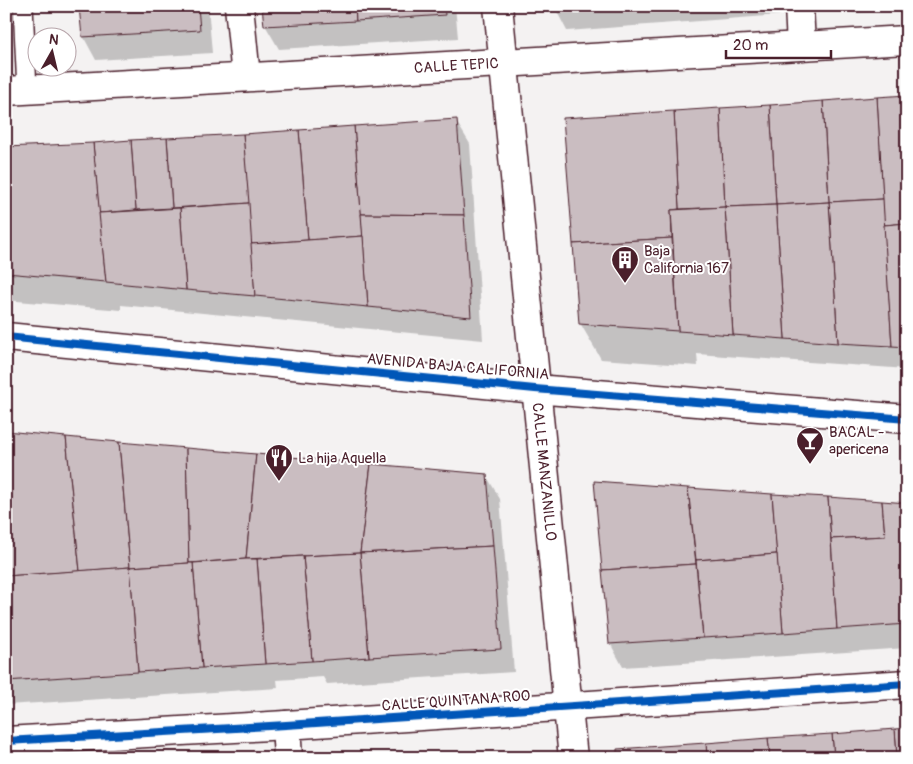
<svg xmlns="http://www.w3.org/2000/svg" width="913" height="764" font-family="Pangolin,sans-serif">
<style>
.shadow{fill:#0003}
.building{fill:#cabdc1;stroke:#4a1f2b}
.lines{fill:none;stroke-linecap:round;stroke-linejoin:round}
.lane-casing{stroke:#4a1f2b;stroke-width:22}
.street-casing{stroke:#4a1f2b;stroke-width:31}
.primary-casing{stroke:#4a1f2b;stroke-width:31}
.lane{stroke:#fff;stroke-width:19}
.street{stroke:#fff;stroke-width:28}
.primary{stroke:#fff;stroke-width:28}
.cycleway-casing{stroke:#fff;stroke-width:11}
.cycleway{stroke:#0057b8;stroke-width:8}
.labels{text-anchor:middle;dominant-baseline:central;stroke-width:4;stroke-linejoin:round;paint-order:stroke}
.street-label{font-size:15px;fill:#4a1f2b;stroke:#fff}
.poi-label{font-size:15px;fill:#4a1f2b;stroke:#fff;text-anchor:start}
</style>
<rect width="100%" height="100%" fill="#f4f2f2"/>
<filter id="ink" filterUnits="userSpaceOnUse"><feTurbulence type="fractalNoise" baseFrequency=".02" numOctaves="2"/><feDisplacementMap in="SourceGraphic" scale="10" xChannelSelector="R" yChannelSelector="G"/><feConvolveMatrix kernelMatrix="1 2 1 2 8 2 1 2 1" color-interpolation-filters="sRGB"/></filter>
<g filter="url(#ink)">
<g class="shadow">
<path d="M 80,6 L 208,6 L 212,53 L 96,60 L 83,36 Z"/>
<path d="M 264,6 L 455,6 L 458,38 L 279,49 L 265,25 Z"/>
<path d="M 554,6 L 779,6 L 780,15 L 567,31 Z"/>
<path d="M 848,6 L 907,6 L 907,10 L 852,13 Z"/>
<path d="M 907,97 L 907,369 L 697,354 L 698,366 L 601,359 L 580,323 L 564,119 Z"/>
<path d="M 456,121 L 470,144 L 483,340 L 121,305 L 121,310 L 6,300 L 6,149 L 243,135 Z"/>
<path d="M 6,433 L 486,475 L 500,499 L 514,672 L 327,684 L 323,677 L 277,680 L 278,688 L 6,705 Z"/>
<path d="M 596,482 L 907,504 L 907,648 L 623,667 L 610,643 Z"/>
</g>
<g class="building">
<path d="M 79,6 L 198,6 L 200,30 L 82,37 Z"/>
<path d="M 262,6 L 355,6 L 356,21 L 264,26 Z"/>
<path d="M 355,6 L 444,6 L 445,15 L 356,21 Z"/>
<path d="M 907,95 L 907,223 L 884,225 L 877,97 Z"/>
<path d="M 877,97 L 883,199 L 829,202 L 823,101 Z"/>
<path d="M 823,101 L 829,202 L 776,205 L 770,105 Z"/>
<path d="M 770,105 L 776,205 L 725,207 L 720,108 Z"/>
<path d="M 720,108 L 725,207 L 679,209 L 674,111 Z"/>
<path d="M 674,111 L 679,209 L 671,210 L 672,238 L 573,244 L 563,118 Z"/>
<path d="M 457,119 L 464,215 L 361,214 L 354,126 Z"/>
<path d="M 354,126 L 363,236 L 308,240 L 299,130 Z"/>
<path d="M 299,130 L 308,240 L 251,244 L 243,134 Z"/>
<path d="M 243,134 L 249,203 L 172,208 L 167,138 Z"/>
<path d="M 167,138 L 172,208 L 136,210 L 131,140 Z"/>
<path d="M 131,140 L 136,210 L 99,213 L 93,143 Z"/>
<path d="M 93,143 L 106,282 L 6,273 L 6,147 Z"/>
<path d="M 883,199 L 892,346 L 838,343 L 829,202 Z"/>
<path d="M 829,202 L 838,343 L 785,339 L 776,205 Z"/>
<path d="M 249,203 L 255,296 L 186,290 L 180,208 Z"/>
<path d="M 776,205 L 785,339 L 733,335 L 725,207 Z"/>
<path d="M 725,207 L 733,335 L 678,331 L 671,210 Z"/>
<path d="M 180,208 L 186,290 L 106,282 L 99,213 Z"/>
<path d="M 361,214 L 464,215 L 471,317 L 368,307 Z"/>
<path d="M 907,223 L 907,347 L 892,346 L 884,225 Z"/>
<path d="M 363,236 L 368,307 L 255,296 L 251,244 Z"/>
<path d="M 672,238 L 678,331 L 579,324 L 573,244 Z"/>
<path d="M 6,431 L 66,437 L 80,571 L 6,576 L 6,524 L 11,524 L 6,485 Z"/>
<path d="M 66,437 L 119,442 L 130,567 L 80,571 Z"/>
<path d="M 119,442 L 186,448 L 189,563 L 130,567 Z"/>
<path d="M 186,448 L 256,454 L 246,559 L 189,563 Z"/>
<path d="M 256,454 L 371,464 L 360,553 L 246,559 Z"/>
<path d="M 371,464 L 487,474 L 493,546 L 360,553 Z"/>
<path d="M 594,481 L 688,488 L 696,564 L 602,570 Z"/>
<path d="M 6,485 L 11,524 L 6,524 Z"/>
<path d="M 688,488 L 772,494 L 777,554 L 696,560 Z"/>
<path d="M 772,494 L 828,497 L 837,629 L 783,633 Z"/>
<path d="M 828,497 L 882,501 L 885,536 L 831,539 Z"/>
<path d="M 882,501 L 907,503 L 907,624 L 837,629 L 831,539 L 885,536 Z"/>
<path d="M 493,546 L 501,649 L 369,657 L 360,553 Z"/>
<path d="M 360,553 L 369,657 L 312,661 L 303,556 Z"/>
<path d="M 777,554 L 783,633 L 703,638 L 696,560 Z"/>
<path d="M 303,556 L 312,661 L 265,664 L 257,559 Z"/>
<path d="M 246,559 L 257,559 L 265,664 L 202,668 L 193,563 Z"/>
<path d="M 189,563 L 193,563 L 202,668 L 138,672 L 130,567 Z"/>
<path d="M 696,564 L 703,638 L 609,644 L 602,570 Z"/>
<path d="M 130,567 L 138,672 L 6,681 L 6,576 Z"/>
<path d="M 907,728 L 907,758 L 897,758 L 895,729 Z"/>
<path d="M 895,729 L 897,758 L 834,758 L 832,734 Z"/>
<path d="M 832,734 L 834,758 L 770,758 L 768,738 Z"/>
<path d="M 768,738 L 770,758 L 707,758 L 706,743 Z"/>
<path d="M 706,743 L 707,758 L 617,758 L 617,749 Z"/>
<path d="M 512,754 L 513,758 L 456,758 Z"/>
</g>
<g class="lines">
<defs>
<path id="lane" d="M 23,6 L 27,90"/>
<g id="street">
<path d="M 239,6 L 246,77"/>
<path id="s1" d="M 498,6 L 573,758"/>
<path d="M 799,6 L 801,46"/>
<path id="s2" d="M 6,91 L 907,40"/>
<path d="M 286,725 L 288,758"/>
<path d="M 6,741 L 286,725 L 907,684"/>
</g>
<path id="primary" d="M 6,337 L 535,389 L 907,419"/>
</defs>
<use href="#lane" class="lane-casing"/>
<use href="#street" class="street-casing"/>
<use href="#primary" class="primary-casing"/>
<use href="#lane" class="lane"/>
<use href="#street" class="street"/>
<use href="#primary" class="primary"/>
<defs>
<g id="cycleway">
<path d="M 6,337 L 535,389 L 907,419"/>
<path d="M 6,741 L 286,725 L 907,684"/>
</g>
</defs>
<use href="#cycleway" class="cycleway-casing"/>
<use href="#cycleway" class="cycleway"/>
</g>
</g>
<defs>
<symbol id="building-pin" viewBox="-11 -11 22 30"><path d="M0 17L-7.5 6A9.5 9.5 0 1 1 7.5 6Z" fill="#4a1f2b" stroke="#fff"/><path d="M-4-6H4V6H1V3H-1V6H-4ZM-2.5-4.3h1.7v1.8h-1.7ZM.8-4.3h1.7v1.8H.8ZM-2.5-1h1.7V.8h-1.7ZM.8-1h1.7V.8H.8Z" fill="#fff"/></symbol>
<symbol id="bar-pin" viewBox="-11 -11 22 30"><path d="M0 17L-7.5 6A9.5 9.5 0 1 1 7.5 6Z" fill="#4a1f2b" stroke="#fff"/><path d="M-6-5H6L.8 .8V4.5H3.5V6h-7V4.5H-.8V.8Z" fill="#fff"/></symbol>
<symbol id="restaurant-pin" viewBox="-11 -11 22 30"><path d="M0 17L-7.5 6A9.5 9.5 0 1 1 7.5 6Z" fill="#4a1f2b" stroke="#fff"/><path d="M-5-6h1v4h1v-4h1v4h1v-4h1v5L-1.5 .5V6h-2V.5L-5-1ZM5-6V6H3V1.5H1.5Q1.5-4 5-6Z" fill="#fff"/></symbol>
</defs>
<g fill-rule="evenodd">
<use href="#building-pin" x="609" y="244" width="32" height="43"/>
<use href="#bar-pin" x="794" y="425" width="32" height="43"/>
<use href="#restaurant-pin" x="263" y="442" width="32" height="43"/>
</g>
<g class="labels">
<g class="street-label">
<text stroke="none"><textPath href="#s2" startOffset="451">CALLE TEPIC</textPath></text>
<text transform="translate(458 367) rotate(5)">AVENIDA BAJA CALIFORNIA</text>
<text stroke="none"><textPath href="#s1" startOffset="468">CALLE MANZANILLO</textPath></text>
<text transform="translate(456 701) rotate(-4)">CALLE QUINTANA ROO</text>
</g>
<g class="poi-label">
<text x="644" y="251">Baja<tspan x="644" dy="17">California 167</tspan></text>
<text x="829" y="432">BACAL -<tspan x="829" dy="17">apericena</tspan></text>
<text x="298" y="458">La hija Aquella</text>
</g>
</g>
<rect width="913" height="764" fill="none" stroke="#fff" stroke-width="25"/>
<rect x="12" y="12" width="888" height="739" fill="none" stroke="#4a1f2b" stroke-width="2" filter="url(#ink)"/>
<g transform="translate(52 52) rotate(8)"><circle r="24" fill="#ffffff" stroke="#b7a5aa"/>
<path d="M0-4L9 19L0 12L-9 19Z" fill="#4a1f2b"/>
<text y="-8" font-size="14" font-weight="bold" text-anchor="middle" fill="#4a1f2b">N</text>
</g>
<path d="M726 50v8h105v-8" fill="none" stroke="#4a1f2b" stroke-width="2.5"/>
<text x="733" y="50" font-size="15" fill="#4a1f2b" stroke="#ffffff" stroke-width="4" paint-order="stroke">20 m</text>
</svg>
